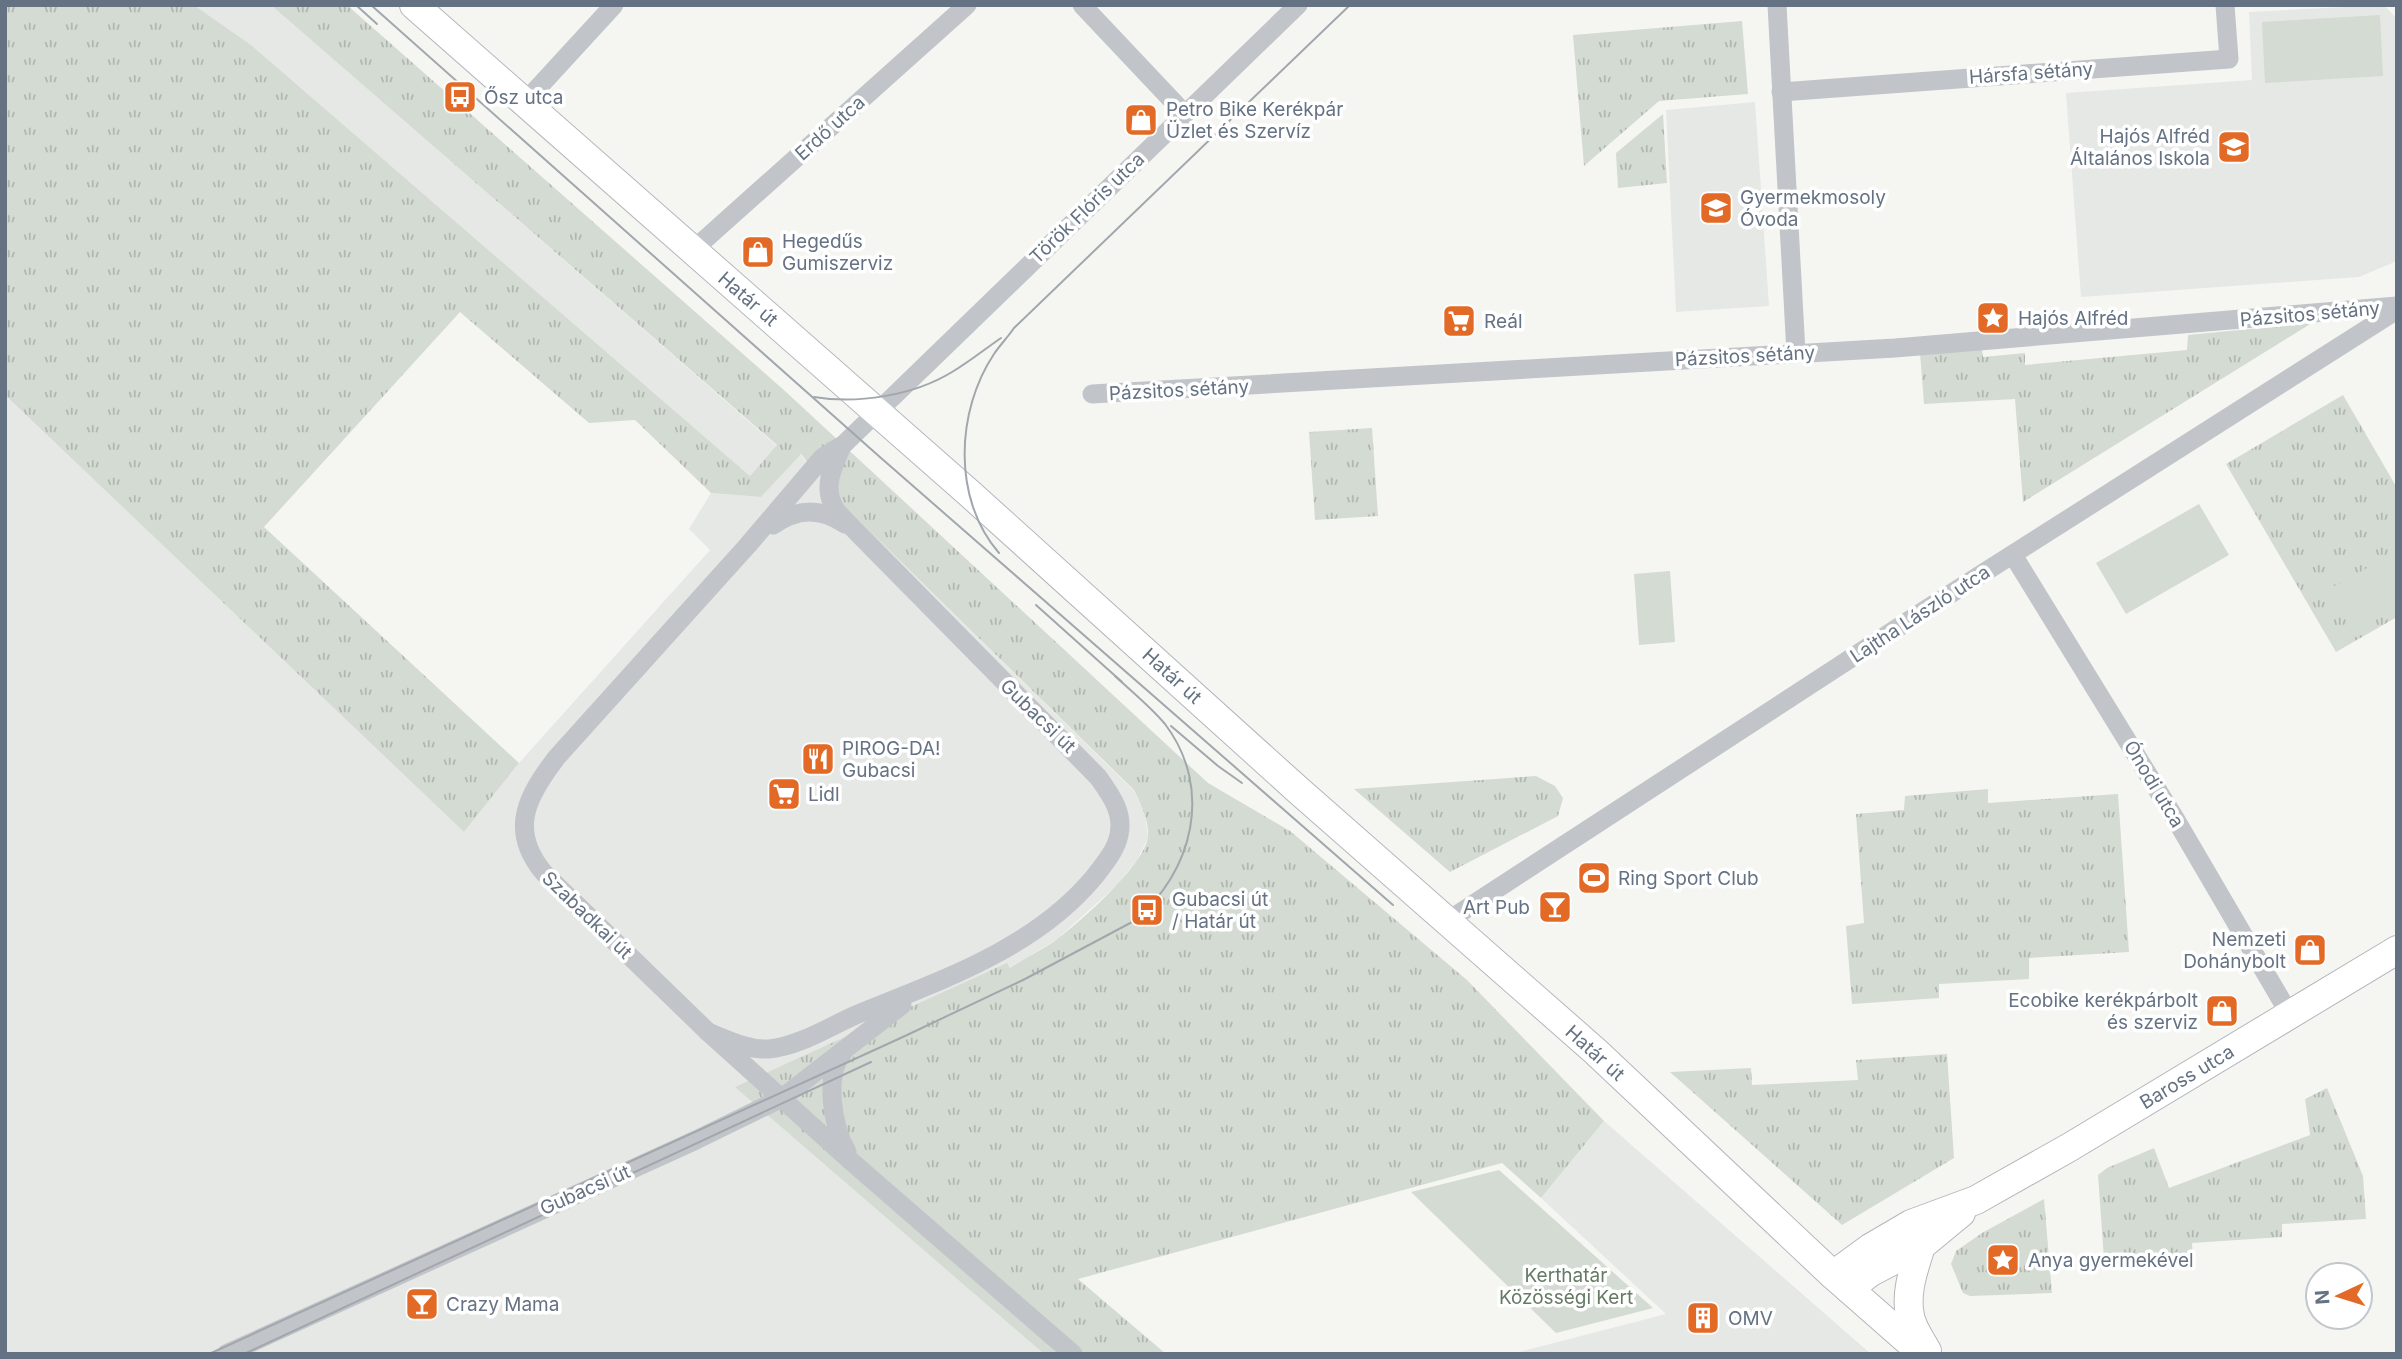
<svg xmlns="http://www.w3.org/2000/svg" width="2402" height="1359" font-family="Inter,sans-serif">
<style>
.built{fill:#e6e8e6}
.grass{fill:url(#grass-tufts)}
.garden{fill:#d4dbd2}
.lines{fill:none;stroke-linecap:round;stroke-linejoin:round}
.secondary-casing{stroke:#b3b7bd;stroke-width:30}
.street{stroke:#c1c4c8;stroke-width:19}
.secondary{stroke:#fff;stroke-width:28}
.tram{stroke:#a2a7ad;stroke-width:2}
.labels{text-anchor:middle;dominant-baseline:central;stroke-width:7;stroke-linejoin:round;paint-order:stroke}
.street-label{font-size:19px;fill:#657283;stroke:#fff}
.poi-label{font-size:19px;fill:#657283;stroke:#fff;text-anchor:start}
.park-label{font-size:19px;fill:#657b64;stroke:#fff}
</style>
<defs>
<pattern id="grass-tufts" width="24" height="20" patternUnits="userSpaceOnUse" patternTransform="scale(1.75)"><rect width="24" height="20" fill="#d4dbd2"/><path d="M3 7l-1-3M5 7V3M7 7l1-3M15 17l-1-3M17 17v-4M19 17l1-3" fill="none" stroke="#b0b6b0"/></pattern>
</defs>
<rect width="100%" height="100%" fill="#f5f6f2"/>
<g class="built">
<path d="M 194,5 L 270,5 L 276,9 L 777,446 L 750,476 L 251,45 Z"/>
<path d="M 2384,5 L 2397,19 L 2397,261 L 2359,277 L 2081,297 L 2066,93 L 2252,80 L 2249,12 Z"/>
<path d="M 1755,102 L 1769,306 L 1676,312 L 1666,110 Z"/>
<path d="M 5,395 L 464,832 L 519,763 L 710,550 L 689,529 L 711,493 L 761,497 L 800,454 L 847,509 L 1134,791 L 1145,814 L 1148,838 L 1137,860 L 1117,885 L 1057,939 L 1010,968 L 1007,964 L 736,1087 L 1044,1354 L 5,1354 Z"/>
<path d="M 1604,1121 L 1871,1354 L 1511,1354 L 1666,1314 L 1541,1198 Z"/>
</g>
<g class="grass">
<path d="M 5,5 L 194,5 L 251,45 L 750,476 L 777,445 L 271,5 L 347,5 L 785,391 L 1208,783 L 1290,831 L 1467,980 L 1604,1121 L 1541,1198 L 1502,1163 L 1078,1279 L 1166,1354 L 1044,1354 L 735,1087 L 1007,963 L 1010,968 C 1025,958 1042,950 1056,940 C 1079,923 1146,864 1148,836 C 1149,820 1141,805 1134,790 L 847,509 L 801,454 L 761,497 L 711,493 L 635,420 L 589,423 L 460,312 L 264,527 L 519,763 L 464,832 L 5,395 Z"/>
<path d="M 1742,21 L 1748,94 L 1659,101 L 1584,166 L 1573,35 Z"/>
<path d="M 1663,114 L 1667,183 L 1618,188 L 1616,153 Z"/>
<path d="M 2312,323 L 2023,502 L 2015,399 L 1924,404 L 1920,353 L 1982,349 L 1983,357 L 2025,353 L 2025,365 L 2187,350 L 2188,335 Z"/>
<path d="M 2343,395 L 2397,488 L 2397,617 L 2336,652 L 2226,464 Z"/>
<path d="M 1372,428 L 1378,516 L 1315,520 L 1309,432 Z"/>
<path d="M 1536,776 L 1555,786 L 1563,798 L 1558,816 L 1450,872 L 1354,789 Z"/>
<path d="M 1988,789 L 1988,803 L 2118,794 L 2129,952 L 2029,958 L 2029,979 L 1939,984 L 1939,998 L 1852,1004 L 1846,926 L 1864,923 L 1856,814 L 1904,810 L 1905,796 Z"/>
<path d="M 1947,1054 L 1954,1158 L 1842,1225 L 1670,1072 L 1751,1068 L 1752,1085 L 1858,1080 L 1856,1060 Z"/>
<path d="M 2327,1088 L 2363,1176 L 2366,1219 L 2282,1224 L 2282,1237 L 2192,1243 L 2193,1258 L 2107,1265 L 2104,1259 L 2098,1175 L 2107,1168 L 2154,1148 L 2169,1188 L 2310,1135 L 2305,1099 Z"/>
<path d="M 2044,1199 L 2052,1293 L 1970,1296 L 1963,1293 L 1951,1264 L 1956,1251 L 1982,1233 Z"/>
</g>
<g class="garden">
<path d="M 2380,15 L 2383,76 L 2265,83 L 2262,22 Z"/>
<path d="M 2199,504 L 2229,555 L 2126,614 L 2096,563 Z"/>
<path d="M 2387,557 L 2397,575 L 2397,597 L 2348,623 L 2329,589 Z"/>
<path d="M 1670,571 L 1675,642 L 1639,645 L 1634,574 Z"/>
<path d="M 1499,1170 L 1653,1308 L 1556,1333 L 1411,1192 Z"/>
</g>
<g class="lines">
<defs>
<g id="secondary">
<path d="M 414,5 L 969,493 L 1298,790 L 1595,1051 L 1833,1275 L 1923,1354"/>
<path d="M 1921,1246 C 1914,1269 1905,1292 1910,1316 C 1912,1328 1921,1340 1927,1351"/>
<path d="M 1833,1275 L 1870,1248 L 1911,1224 L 1976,1200 L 2070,1147 L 2397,950"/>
<path d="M 1849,1289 L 1871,1272 L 1921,1246 L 1961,1213"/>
</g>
</defs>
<use href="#secondary" class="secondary-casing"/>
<g class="street">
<path d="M 1082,5 L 1184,113"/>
<path d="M 1777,5 L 1796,353"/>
<path d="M 1781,92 L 2229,59 L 2225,5"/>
<path d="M 524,103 L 614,5"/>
<path d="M 692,251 L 967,5"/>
<path d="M 1092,394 L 1895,348 L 2397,306"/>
<path d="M 841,446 L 823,457 L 748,545 L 557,757 C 527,796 508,830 544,873 L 708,1032 L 852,1162 L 1073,1354"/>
<path d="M 773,525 C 797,509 819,507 845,524"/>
<path d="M 2013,555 L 2176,820 L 2290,1015"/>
<path d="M 1446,922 L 1922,612 L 2397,310"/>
<path d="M 708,1032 C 728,1040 748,1050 769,1049 C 800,1046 830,1026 858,1014 C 942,980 1036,948 1095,876 C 1105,863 1116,850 1119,835 C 1124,812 1110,794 1098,777 L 837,512 C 821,489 832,469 842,446 L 1298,5"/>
<path d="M 844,1051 C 823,1075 833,1127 847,1152"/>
<path d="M 226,1354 L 696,1140 L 782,1098 L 902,1005"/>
</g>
<use href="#secondary" class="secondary"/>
<g class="tram">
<path d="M 356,5 L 377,24"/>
<path d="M 371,5 L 881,458 L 1393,905"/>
<path d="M 814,397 C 857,404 913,396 952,372 C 969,362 985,349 1001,338"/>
<path d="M 999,553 C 952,499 956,411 994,354 C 1000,345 1008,337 1014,328 L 1350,5"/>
<path d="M 1036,605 L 1122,682"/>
<path d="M 1171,726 L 1218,766 L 1242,783"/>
<path d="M 209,1354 L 905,1036 L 1025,979 L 1134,921 C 1193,872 1214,789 1165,724 C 1151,707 1131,691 1115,676"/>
<path d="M 244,1354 L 871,1062"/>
</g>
</g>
<defs>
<symbol id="bus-square" viewBox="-11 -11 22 22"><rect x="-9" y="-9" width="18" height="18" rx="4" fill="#e26a26" stroke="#fff"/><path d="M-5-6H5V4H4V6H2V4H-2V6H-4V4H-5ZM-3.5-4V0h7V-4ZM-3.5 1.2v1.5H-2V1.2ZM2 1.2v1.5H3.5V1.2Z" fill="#fff"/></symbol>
<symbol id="shop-square" viewBox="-11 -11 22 22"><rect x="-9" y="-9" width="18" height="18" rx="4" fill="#e26a26" stroke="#fff"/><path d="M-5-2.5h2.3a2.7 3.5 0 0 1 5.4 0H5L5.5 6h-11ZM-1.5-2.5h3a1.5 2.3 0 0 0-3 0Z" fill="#fff"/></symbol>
<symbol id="school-square" viewBox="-11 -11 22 22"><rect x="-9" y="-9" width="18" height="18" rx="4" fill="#e26a26" stroke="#fff"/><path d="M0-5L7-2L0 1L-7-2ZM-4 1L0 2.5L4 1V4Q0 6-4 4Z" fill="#fff"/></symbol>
<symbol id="sight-square" viewBox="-11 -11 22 22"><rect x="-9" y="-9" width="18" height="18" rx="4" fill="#e26a26" stroke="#fff"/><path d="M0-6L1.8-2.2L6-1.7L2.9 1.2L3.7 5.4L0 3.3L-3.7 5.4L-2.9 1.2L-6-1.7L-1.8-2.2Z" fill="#fff"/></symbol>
<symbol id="supermarket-square" viewBox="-11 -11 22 22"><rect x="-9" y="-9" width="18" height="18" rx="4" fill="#e26a26" stroke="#fff"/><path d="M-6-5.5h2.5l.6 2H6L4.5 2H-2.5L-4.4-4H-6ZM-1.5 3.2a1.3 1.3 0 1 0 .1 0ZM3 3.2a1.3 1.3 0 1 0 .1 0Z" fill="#fff"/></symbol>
<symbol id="restaurant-square" viewBox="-11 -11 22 22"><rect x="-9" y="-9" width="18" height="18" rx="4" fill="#e26a26" stroke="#fff"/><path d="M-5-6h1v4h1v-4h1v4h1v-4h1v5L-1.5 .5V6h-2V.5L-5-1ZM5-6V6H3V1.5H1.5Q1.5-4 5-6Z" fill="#fff"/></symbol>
<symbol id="stadium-square" viewBox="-11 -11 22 22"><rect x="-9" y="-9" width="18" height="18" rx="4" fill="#e26a26" stroke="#fff"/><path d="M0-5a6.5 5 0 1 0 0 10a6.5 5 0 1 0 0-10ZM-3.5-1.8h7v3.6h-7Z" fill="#fff"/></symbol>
<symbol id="bar-square" viewBox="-11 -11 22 22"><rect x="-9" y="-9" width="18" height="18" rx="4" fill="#e26a26" stroke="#fff"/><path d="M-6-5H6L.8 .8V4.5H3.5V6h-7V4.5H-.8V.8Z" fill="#fff"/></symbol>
<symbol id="building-square" viewBox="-11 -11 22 22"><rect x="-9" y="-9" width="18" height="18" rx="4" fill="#e26a26" stroke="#fff"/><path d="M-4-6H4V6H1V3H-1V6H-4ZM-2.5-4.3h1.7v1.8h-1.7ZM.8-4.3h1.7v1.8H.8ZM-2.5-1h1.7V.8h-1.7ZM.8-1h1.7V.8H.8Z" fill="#fff"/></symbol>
</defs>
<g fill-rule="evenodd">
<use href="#bus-square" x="441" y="78" width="38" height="38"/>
<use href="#shop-square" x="1122" y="101" width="38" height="38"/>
<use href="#school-square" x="2215" y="128" width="38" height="38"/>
<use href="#school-square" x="1697" y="189" width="38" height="38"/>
<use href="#shop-square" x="739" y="233" width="38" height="38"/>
<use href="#sight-square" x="1974" y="299" width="38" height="38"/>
<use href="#supermarket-square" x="1440" y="302" width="38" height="38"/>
<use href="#restaurant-square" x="799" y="740" width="38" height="38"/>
<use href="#supermarket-square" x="765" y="775" width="38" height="38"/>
<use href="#stadium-square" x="1575" y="859" width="38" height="38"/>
<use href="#bar-square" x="1536" y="888" width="38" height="38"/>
<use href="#bus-square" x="1128" y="891" width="38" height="38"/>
<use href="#shop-square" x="2291" y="931" width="38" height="38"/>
<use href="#shop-square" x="2203" y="992" width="38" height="38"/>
<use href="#sight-square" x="1984" y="1241" width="38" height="38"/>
<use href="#bar-square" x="403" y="1285" width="38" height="38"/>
<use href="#building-square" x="1684" y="1299" width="38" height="38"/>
</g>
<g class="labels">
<g class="street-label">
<text transform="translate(2031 73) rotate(-4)">Hársfa sétány</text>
<text transform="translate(830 128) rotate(-42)">Erdő utca</text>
<text transform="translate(1087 208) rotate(-44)">Török Flóris utca</text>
<text transform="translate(748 299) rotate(41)">Határ út</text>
<text transform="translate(2310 314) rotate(-5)">Pázsitos sétány</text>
<text transform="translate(1745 356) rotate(-3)">Pázsitos sétány</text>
<text transform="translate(1179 390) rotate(-3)">Pázsitos sétány</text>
<text transform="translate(1920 614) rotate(-33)">Lajtha László utca</text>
<text transform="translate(1172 676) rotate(42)">Határ út</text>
<text transform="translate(1038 716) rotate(44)">Gubacsi út</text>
<text transform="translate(2154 784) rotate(59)">Ónodi utca</text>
<text transform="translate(587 915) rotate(44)">Szabadkai út</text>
<text transform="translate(1595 1053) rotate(42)">Határ út</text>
<text transform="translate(2187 1077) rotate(-31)">Baross utca</text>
<text transform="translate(585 1190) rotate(-24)">Gubacsi út</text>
</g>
<g class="poi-label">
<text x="484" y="97">Ősz utca</text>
<text x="1166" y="109">Petro Bike Kerékpár<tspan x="1166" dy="22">Üzlet és Szervíz</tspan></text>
<text x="2210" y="136" text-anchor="end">Hajós Alfréd<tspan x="2210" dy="22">Általános Iskola</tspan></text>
<text x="1740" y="197">Gyermekmosoly<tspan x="1740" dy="22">Óvoda</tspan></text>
<text x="782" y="241">Hegedűs<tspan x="782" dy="22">Gumiszerviz</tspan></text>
<text x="2018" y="318">Hajós Alfréd</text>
<text x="1484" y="321">Reál</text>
<text x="842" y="748">PIROG-DA!<tspan x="842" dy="22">Gubacsi</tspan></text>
<text x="808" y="794">Lidl</text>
<text x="1618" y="878">Ring Sport Club</text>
<text x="1172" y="899">Gubacsi út<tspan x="1172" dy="22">/ Határ út</tspan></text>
<text x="1530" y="907" text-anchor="end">Art Pub</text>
<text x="2286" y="939" text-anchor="end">Nemzeti<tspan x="2286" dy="22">Dohánybolt</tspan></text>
<text x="2198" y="1000" text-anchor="end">Ecobike kerékpárbolt<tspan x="2198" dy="22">és szerviz</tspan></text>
<text x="2028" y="1260">Anya gyermekével</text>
<text x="446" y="1304">Crazy Mama</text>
<text x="1728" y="1318">OMV</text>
</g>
<g class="park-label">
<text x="1566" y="1275">Kerthatár<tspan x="1566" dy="22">Közösségi Kert</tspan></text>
</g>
</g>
<rect width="2402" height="1359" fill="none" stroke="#657283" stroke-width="14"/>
<g transform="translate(2339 1296) rotate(266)"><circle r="33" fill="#ffffff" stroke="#c1c7cd" stroke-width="2"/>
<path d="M0-5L12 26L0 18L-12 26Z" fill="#e26a26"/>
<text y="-10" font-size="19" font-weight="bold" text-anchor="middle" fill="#657283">N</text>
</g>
</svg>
